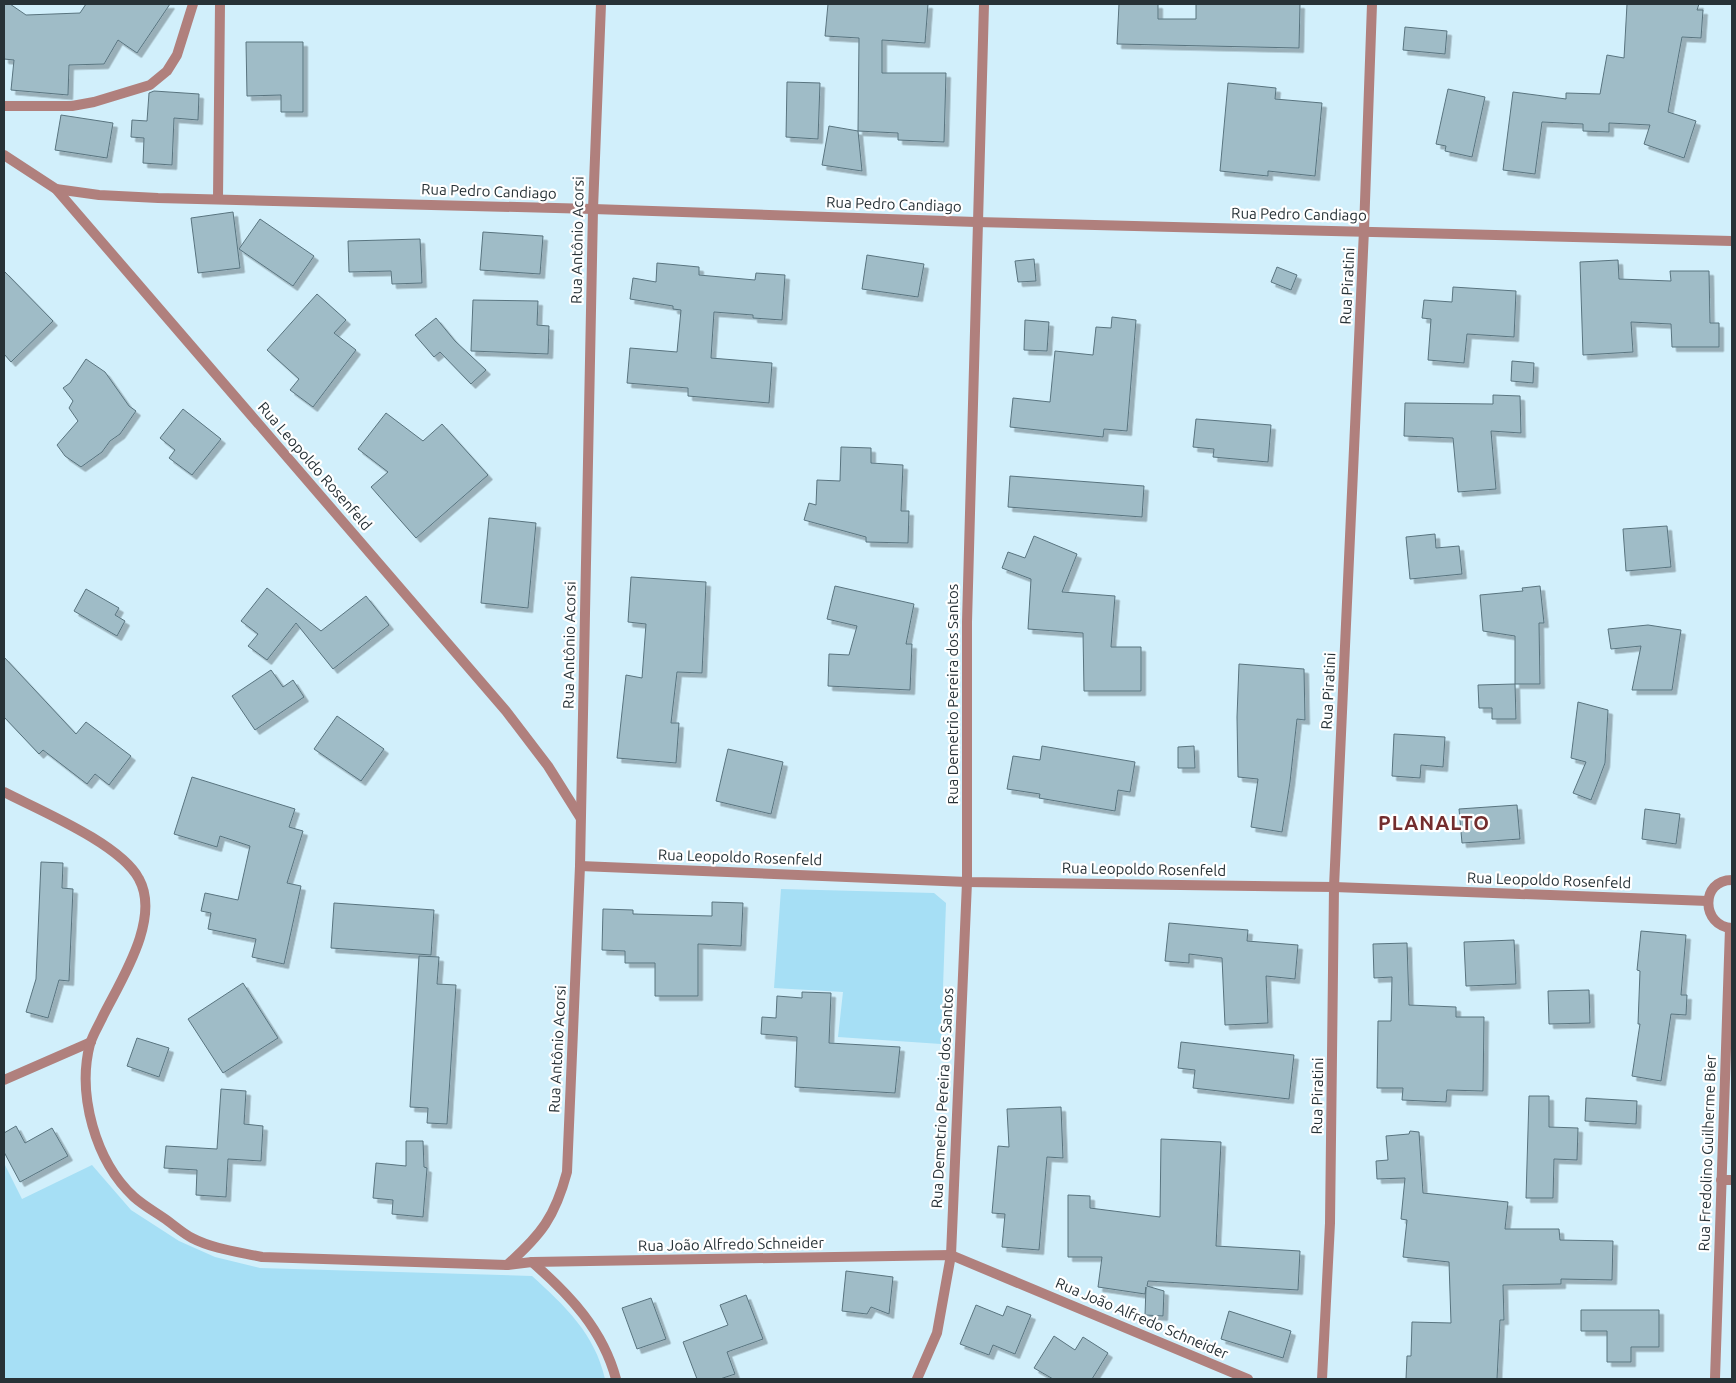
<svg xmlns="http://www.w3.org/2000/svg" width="1736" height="1383" font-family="Ubuntu,sans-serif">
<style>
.green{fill:#a6dff5}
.building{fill:#9fbcc7;stroke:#59747f;filter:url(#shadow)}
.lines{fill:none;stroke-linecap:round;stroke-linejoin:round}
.service{stroke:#b0807d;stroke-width:10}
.minor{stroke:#b0807d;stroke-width:10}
.tertiary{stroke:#b0807d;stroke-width:10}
.labels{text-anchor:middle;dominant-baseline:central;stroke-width:4.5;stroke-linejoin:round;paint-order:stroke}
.street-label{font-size:15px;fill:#273237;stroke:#fff}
.district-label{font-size:20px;font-weight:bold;letter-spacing:1px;fill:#732d2e;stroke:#fff}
</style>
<defs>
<filter id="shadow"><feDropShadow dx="4.5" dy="4.5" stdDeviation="0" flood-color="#0004"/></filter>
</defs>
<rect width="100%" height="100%" fill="#d1effb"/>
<g class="green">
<path d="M 781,889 L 934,893 L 946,903 L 941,1044 L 838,1037 L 843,992 L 774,988 Z"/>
<path d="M 4,1163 L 22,1199 L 92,1165 L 131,1210 L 179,1241 L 215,1257 L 260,1268 L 532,1276 C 565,1306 595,1334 605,1379 L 4,1379 Z"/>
</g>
<g class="building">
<path d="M 4,4 L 10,4 L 26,15 L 80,13 L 86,4 L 170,4 L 137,53 L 118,40 L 104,64 L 69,65 L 68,95 L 11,90 L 14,60 L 4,59 Z"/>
<path d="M 828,4 L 928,4 L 925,43 L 882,40 L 882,73 L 946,73 L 944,142 L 898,140 L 898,133 L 858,131 L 859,38 L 825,36 Z"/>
<path d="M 1119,4 L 1158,4 L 1158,19 L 1196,19 L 1196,4 L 1300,4 L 1299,48 L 1117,44 Z"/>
<path d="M 1627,4 L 1699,4 L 1697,10 L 1703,10 L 1701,38 L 1682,37 L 1668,112 L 1696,121 L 1684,158 L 1644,144 L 1650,125 L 1609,123 L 1609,132 L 1583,131 L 1583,124 L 1542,122 L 1535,174 L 1503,170 L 1513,92 L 1566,99 L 1566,93 L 1600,94 L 1607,55 L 1624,58 Z"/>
<path d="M 1405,27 L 1447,31 L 1445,54 L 1403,50 Z"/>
<path d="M 246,42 L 303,42 L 303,112 L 281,112 L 281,95 L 247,96 Z"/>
<path d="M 787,82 L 820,83 L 818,139 L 786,137 Z"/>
<path d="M 1228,83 L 1276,88 L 1275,99 L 1322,103 L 1315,176 L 1268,171 L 1268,176 L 1220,171 Z"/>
<path d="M 1448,89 L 1485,97 L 1472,157 L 1445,151 L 1446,146 L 1436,144 Z"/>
<path d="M 154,91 L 199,94 L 198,120 L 174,118 L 172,165 L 143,163 L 144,138 L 131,137 L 132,120 L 147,121 L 149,93 Z"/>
<path d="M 61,115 L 113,123 L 107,158 L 55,150 Z"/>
<path d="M 829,126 L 858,131 L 862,171 L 822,165 Z"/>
<path d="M 233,212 L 240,268 L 198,273 L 191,218 Z"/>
<path d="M 260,219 L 314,256 L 293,286 L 239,249 Z"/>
<path d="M 483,232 L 543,236 L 540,274 L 480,270 Z"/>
<path d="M 420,239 L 422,283 L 392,284 L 391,271 L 349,272 L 348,241 Z"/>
<path d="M 867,255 L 924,264 L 918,297 L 862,289 Z"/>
<path d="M 1034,259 L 1036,281 L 1018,282 L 1015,261 Z"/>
<path d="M 1618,260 L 1619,279 L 1671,281 L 1670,271 L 1709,271 L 1710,323 L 1719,323 L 1719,347 L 1672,347 L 1671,324 L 1631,322 L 1633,352 L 1583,355 L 1580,262 Z"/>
<path d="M 657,263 L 699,267 L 699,275 L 755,280 L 756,273 L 785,275 L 782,320 L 753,318 L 753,315 L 714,312 L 711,358 L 772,363 L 769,403 L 688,396 L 688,388 L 627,383 L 630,348 L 677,352 L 681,310 L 673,309 L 673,306 L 630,299 L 633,278 L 656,282 Z"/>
<path d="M 1277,267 L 1297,275 L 1291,290 L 1271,282 Z"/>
<path d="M 4,271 L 53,321 L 11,362 L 4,354 Z"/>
<path d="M 1453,287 L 1516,291 L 1514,337 L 1467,334 L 1464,363 L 1428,360 L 1431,319 L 1422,318 L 1424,300 L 1452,302 Z"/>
<path d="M 317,294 L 346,320 L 334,333 L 356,350 L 313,407 L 290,390 L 299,379 L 267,350 Z"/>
<path d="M 473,300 L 538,301 L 537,325 L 549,326 L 548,354 L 471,351 Z"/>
<path d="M 1112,317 L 1136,320 L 1127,431 L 1104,429 L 1103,437 L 1010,427 L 1013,398 L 1050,402 L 1055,351 L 1093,355 L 1096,327 L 1111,328 Z"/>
<path d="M 436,318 L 455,341 L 486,370 L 471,384 L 440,352 L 434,357 L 415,335 Z"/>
<path d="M 1025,320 L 1049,322 L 1047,351 L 1024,350 Z"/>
<path d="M 86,359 L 105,372 L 129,406 L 136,411 L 120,434 L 110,441 L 102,452 L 81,467 L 65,456 L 57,445 L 78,421 L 69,408 L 73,401 L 63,388 L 70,383 Z"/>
<path d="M 1512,361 L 1534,363 L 1533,383 L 1511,381 Z"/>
<path d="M 1493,395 L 1520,396 L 1521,433 L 1491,431 L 1496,489 L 1458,492 L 1453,438 L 1404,436 L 1405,403 L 1493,404 Z"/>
<path d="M 183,409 L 221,439 L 192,475 L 169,458 L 175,450 L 160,438 Z"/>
<path d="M 386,413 L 423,441 L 442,424 L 488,475 L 416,538 L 371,487 L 388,472 L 358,449 Z"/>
<path d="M 1196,419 L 1271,425 L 1268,462 L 1213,457 L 1214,449 L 1193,447 Z"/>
<path d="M 841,447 L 871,448 L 871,463 L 903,465 L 901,511 L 909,511 L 908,543 L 866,542 L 866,537 L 804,520 L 809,503 L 816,505 L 817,480 L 840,481 Z"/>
<path d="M 1010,476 L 1144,486 L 1142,517 L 1008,507 Z"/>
<path d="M 489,518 L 536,523 L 528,608 L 481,603 Z"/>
<path d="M 1667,526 L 1671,567 L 1626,571 L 1623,529 Z"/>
<path d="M 1435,534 L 1436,548 L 1459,546 L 1462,574 L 1410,579 L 1406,537 Z"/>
<path d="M 1034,536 L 1077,554 L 1062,592 L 1115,596 L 1111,647 L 1141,647 L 1141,691 L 1084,691 L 1083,633 L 1028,629 L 1031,579 L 1002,568 L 1008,552 L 1025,558 Z"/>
<path d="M 631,577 L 706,582 L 702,673 L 677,672 L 671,723 L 679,723 L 676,763 L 617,758 L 626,675 L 642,678 L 646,624 L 628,622 Z"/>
<path d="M 835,586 L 914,604 L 906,644 L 912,644 L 910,690 L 828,686 L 829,654 L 849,655 L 857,626 L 827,619 Z"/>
<path d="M 1540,586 L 1544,623 L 1539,623 L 1540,684 L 1515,684 L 1515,636 L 1483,631 L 1480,595 L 1523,591 L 1522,588 Z"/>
<path d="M 267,588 L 321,631 L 366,596 L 389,625 L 333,669 L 296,623 L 267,660 L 248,646 L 258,634 L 241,621 Z"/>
<path d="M 86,589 L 119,608 L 115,615 L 125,621 L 117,636 L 74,611 Z"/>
<path d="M 1648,625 L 1681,630 L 1672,690 L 1632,690 L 1641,646 L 1611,649 L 1608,629 Z"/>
<path d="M 4,657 L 76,734 L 86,722 L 131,756 L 109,785 L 95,774 L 87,784 L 43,750 L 39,754 L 4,717 Z"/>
<path d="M 1239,664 L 1304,669 L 1305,720 L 1297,719 L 1290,782 L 1282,832 L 1251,827 L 1258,779 L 1238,777 L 1237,717 Z"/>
<path d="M 271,670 L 283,687 L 293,680 L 304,697 L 255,730 L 232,696 Z"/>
<path d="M 1515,684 L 1516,719 L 1492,719 L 1492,708 L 1479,708 L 1478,685 Z"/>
<path d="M 1578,702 L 1608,710 L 1605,763 L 1591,800 L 1573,793 L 1586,762 L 1571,758 Z"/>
<path d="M 337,716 L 384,749 L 361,781 L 314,749 Z"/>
<path d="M 1394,734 L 1445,737 L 1443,767 L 1421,765 L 1420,778 L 1392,776 Z"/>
<path d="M 1042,746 L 1135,762 L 1130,792 L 1118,790 L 1115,811 L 1039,798 L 1040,794 L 1007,789 L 1013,756 L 1040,760 Z"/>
<path d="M 1194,746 L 1195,768 L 1178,768 L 1178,747 Z"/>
<path d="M 728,749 L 783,762 L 771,814 L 716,801 Z"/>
<path d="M 192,777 L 295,809 L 289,827 L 303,831 L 287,883 L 301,886 L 284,964 L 252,957 L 256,939 L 208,929 L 211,913 L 201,911 L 205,893 L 238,900 L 250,846 L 220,836 L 217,847 L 174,834 Z"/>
<path d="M 1517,805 L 1520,839 L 1462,843 L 1459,809 Z"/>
<path d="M 1645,809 L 1680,814 L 1676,844 L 1642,839 Z"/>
<path d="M 41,862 L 63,863 L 62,888 L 73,889 L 69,981 L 59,980 L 48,1018 L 26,1012 L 36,979 Z"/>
<path d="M 712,902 L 743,903 L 741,946 L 698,944 L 698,996 L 655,996 L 655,963 L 625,963 L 625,951 L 602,950 L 603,909 L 633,910 L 633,914 L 712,916 Z"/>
<path d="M 334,903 L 434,910 L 431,955 L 331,948 Z"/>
<path d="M 1169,923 L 1248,930 L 1247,941 L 1298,945 L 1295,979 L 1266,976 L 1268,1023 L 1225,1025 L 1222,958 L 1189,954 L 1189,963 L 1165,961 Z"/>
<path d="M 1641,931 L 1686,935 L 1681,995 L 1687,995 L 1686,1015 L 1671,1014 L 1661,1081 L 1632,1076 L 1640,1024 L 1638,1024 L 1640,971 L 1637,970 Z"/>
<path d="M 1514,940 L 1516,984 L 1466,986 L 1464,942 Z"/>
<path d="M 1407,943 L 1409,1005 L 1456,1007 L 1456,1017 L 1484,1017 L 1483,1091 L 1447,1090 L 1446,1102 L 1402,1100 L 1403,1088 L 1377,1088 L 1378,1021 L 1391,1021 L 1392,977 L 1374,978 L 1373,944 Z"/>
<path d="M 419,956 L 439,957 L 437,984 L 456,985 L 447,1124 L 427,1123 L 428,1108 L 410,1107 Z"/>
<path d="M 243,983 L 278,1038 L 223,1073 L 188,1019 Z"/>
<path d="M 1589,990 L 1590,1023 L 1549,1024 L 1548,991 Z"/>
<path d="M 802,992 L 831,993 L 829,1043 L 900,1047 L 895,1093 L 795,1087 L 797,1037 L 761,1034 L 762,1017 L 776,1018 L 777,996 L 802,998 Z"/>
<path d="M 137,1038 L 169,1048 L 159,1077 L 127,1066 Z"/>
<path d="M 1181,1042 L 1294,1055 L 1289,1099 L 1193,1088 L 1195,1070 L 1178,1068 Z"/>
<path d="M 221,1089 L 246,1091 L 244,1124 L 263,1126 L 261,1161 L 228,1159 L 226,1197 L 196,1195 L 197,1170 L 164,1168 L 166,1146 L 217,1149 Z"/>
<path d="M 1529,1096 L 1549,1096 L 1549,1127 L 1578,1128 L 1577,1160 L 1554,1159 L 1553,1198 L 1526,1198 Z"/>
<path d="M 1586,1098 L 1637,1101 L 1636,1124 L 1585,1121 Z"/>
<path d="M 1061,1107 L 1063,1158 L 1047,1157 L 1039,1250 L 1002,1247 L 1005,1214 L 992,1213 L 998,1146 L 1009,1147 L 1007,1109 Z"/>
<path d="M 16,1126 L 25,1143 L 52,1128 L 68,1156 L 20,1182 L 4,1152 L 4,1133 Z"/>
<path d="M 1410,1131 L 1419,1132 L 1423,1193 L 1508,1202 L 1505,1229 L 1559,1229 L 1560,1240 L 1613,1241 L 1612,1280 L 1561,1279 L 1561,1284 L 1503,1285 L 1504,1320 L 1500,1320 L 1497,1379 L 1406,1379 L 1407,1356 L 1411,1356 L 1412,1322 L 1451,1323 L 1449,1262 L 1403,1257 L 1407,1220 L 1401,1219 L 1405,1178 L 1377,1179 L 1376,1161 L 1388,1160 L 1386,1136 L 1409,1134 Z"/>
<path d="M 1161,1139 L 1221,1142 L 1216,1246 L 1300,1251 L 1298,1290 L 1148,1281 L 1147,1286 L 1164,1291 L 1163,1316 L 1145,1315 L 1146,1287 L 1145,1294 L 1098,1287 L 1102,1257 L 1068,1257 L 1068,1195 L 1090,1196 L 1090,1208 L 1160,1217 Z"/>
<path d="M 406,1141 L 423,1141 L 424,1167 L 427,1168 L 423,1217 L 392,1214 L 393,1200 L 373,1198 L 376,1163 L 406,1166 Z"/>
<path d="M 846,1271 L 893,1277 L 889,1314 L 871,1307 L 867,1314 L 842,1311 Z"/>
<path d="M 746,1295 L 763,1339 L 727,1352 L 735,1374 L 720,1379 L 697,1379 L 683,1342 L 728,1325 L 720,1305 Z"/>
<path d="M 651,1298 L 666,1339 L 637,1349 L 622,1308 Z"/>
<path d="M 976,1305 L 1003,1316 L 1007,1306 L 1031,1315 L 1015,1354 L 993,1345 L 989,1355 L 960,1344 Z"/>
<path d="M 1581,1310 L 1659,1310 L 1659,1347 L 1631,1347 L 1631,1362 L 1607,1362 L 1607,1331 L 1581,1331 Z"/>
<path d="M 1229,1311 L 1291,1331 L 1283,1358 L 1221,1339 Z"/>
<path d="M 1054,1336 L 1075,1350 L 1083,1337 L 1108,1353 L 1092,1379 L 1053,1379 L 1034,1368 Z"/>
</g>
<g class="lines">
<g class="service">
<path d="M 4,106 L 72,106 L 94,102 L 150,85 L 167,71 L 177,55 L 193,4"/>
<path d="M 1721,1180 L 1732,1180"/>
</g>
<g class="minor">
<path d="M 56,189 L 99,195 L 158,198 L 593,209 L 976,222 L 1732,241"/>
<path d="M 218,198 L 220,4"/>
<path d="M 4,1080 L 91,1042"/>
<path d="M 532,1262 C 570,1295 603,1330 616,1379"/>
<path d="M 917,1379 L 937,1333 L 951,1255 L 967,882 L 967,622 L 984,4"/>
<path d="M 1322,1379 L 1330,1223 L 1334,887 L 1364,230 L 1372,4"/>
</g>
<g class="tertiary">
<path d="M 4,155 L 56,189 L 506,711 L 548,766 L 580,817"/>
<path d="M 4,792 C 39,810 121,844 139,879 C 161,919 121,980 103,1016 C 99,1025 93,1034 90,1044 C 77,1094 95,1161 134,1197 C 144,1206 157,1213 168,1221 C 176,1227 184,1234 192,1238 C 213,1249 239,1252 262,1257 L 507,1265 L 532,1262 L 951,1255 L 1248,1379"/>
<path d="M 580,866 L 967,882 L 1334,887 L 1708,901"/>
<path d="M 1732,880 C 1700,880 1701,926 1732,928"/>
<path d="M 507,1265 C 541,1235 555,1217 567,1172 L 580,866 L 593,209 L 601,4"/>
<path d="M 1715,1379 L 1730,928"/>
</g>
</g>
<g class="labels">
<g class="street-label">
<text transform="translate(489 191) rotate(2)">Rua Pedro Candiago</text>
<text transform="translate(894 204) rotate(2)">Rua Pedro Candiago</text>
<text transform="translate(1299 214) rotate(1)">Rua Pedro Candiago</text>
<text transform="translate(577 240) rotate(-89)">Rua Antônio Acorsi</text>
<text transform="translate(1347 286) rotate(-87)">Rua Piratini</text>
<text transform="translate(315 466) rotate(49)">Rua Leopoldo Rosenfeld</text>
<text transform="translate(569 645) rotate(-89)">Rua Antônio Acorsi</text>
<text transform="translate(1328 691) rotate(-87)">Rua Piratini</text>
<text transform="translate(952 694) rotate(-90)">Rua Demetrio Pereira dos Santos</text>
<text transform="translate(740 857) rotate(2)">Rua Leopoldo Rosenfeld</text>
<text transform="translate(1144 869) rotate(1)">Rua Leopoldo Rosenfeld</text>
<text transform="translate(1549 880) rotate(2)">Rua Leopoldo Rosenfeld</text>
<text transform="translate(557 1049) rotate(-87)">Rua Antônio Acorsi</text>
<text transform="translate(1317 1096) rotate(-89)">Rua Piratini</text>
<text transform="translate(942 1098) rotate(-87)">Rua Demetrio Pereira dos Santos</text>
<text transform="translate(1707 1153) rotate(-88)">Rua Fredolino Guilherme Bier</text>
<text transform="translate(731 1244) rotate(-1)">Rua João Alfredo Schneider</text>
<text transform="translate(1142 1318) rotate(23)">Rua João Alfredo Schneider</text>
</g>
<g class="district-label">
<text x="1434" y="822">PLANALTO</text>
</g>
</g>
<rect width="1736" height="1383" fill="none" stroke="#273237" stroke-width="10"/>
</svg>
